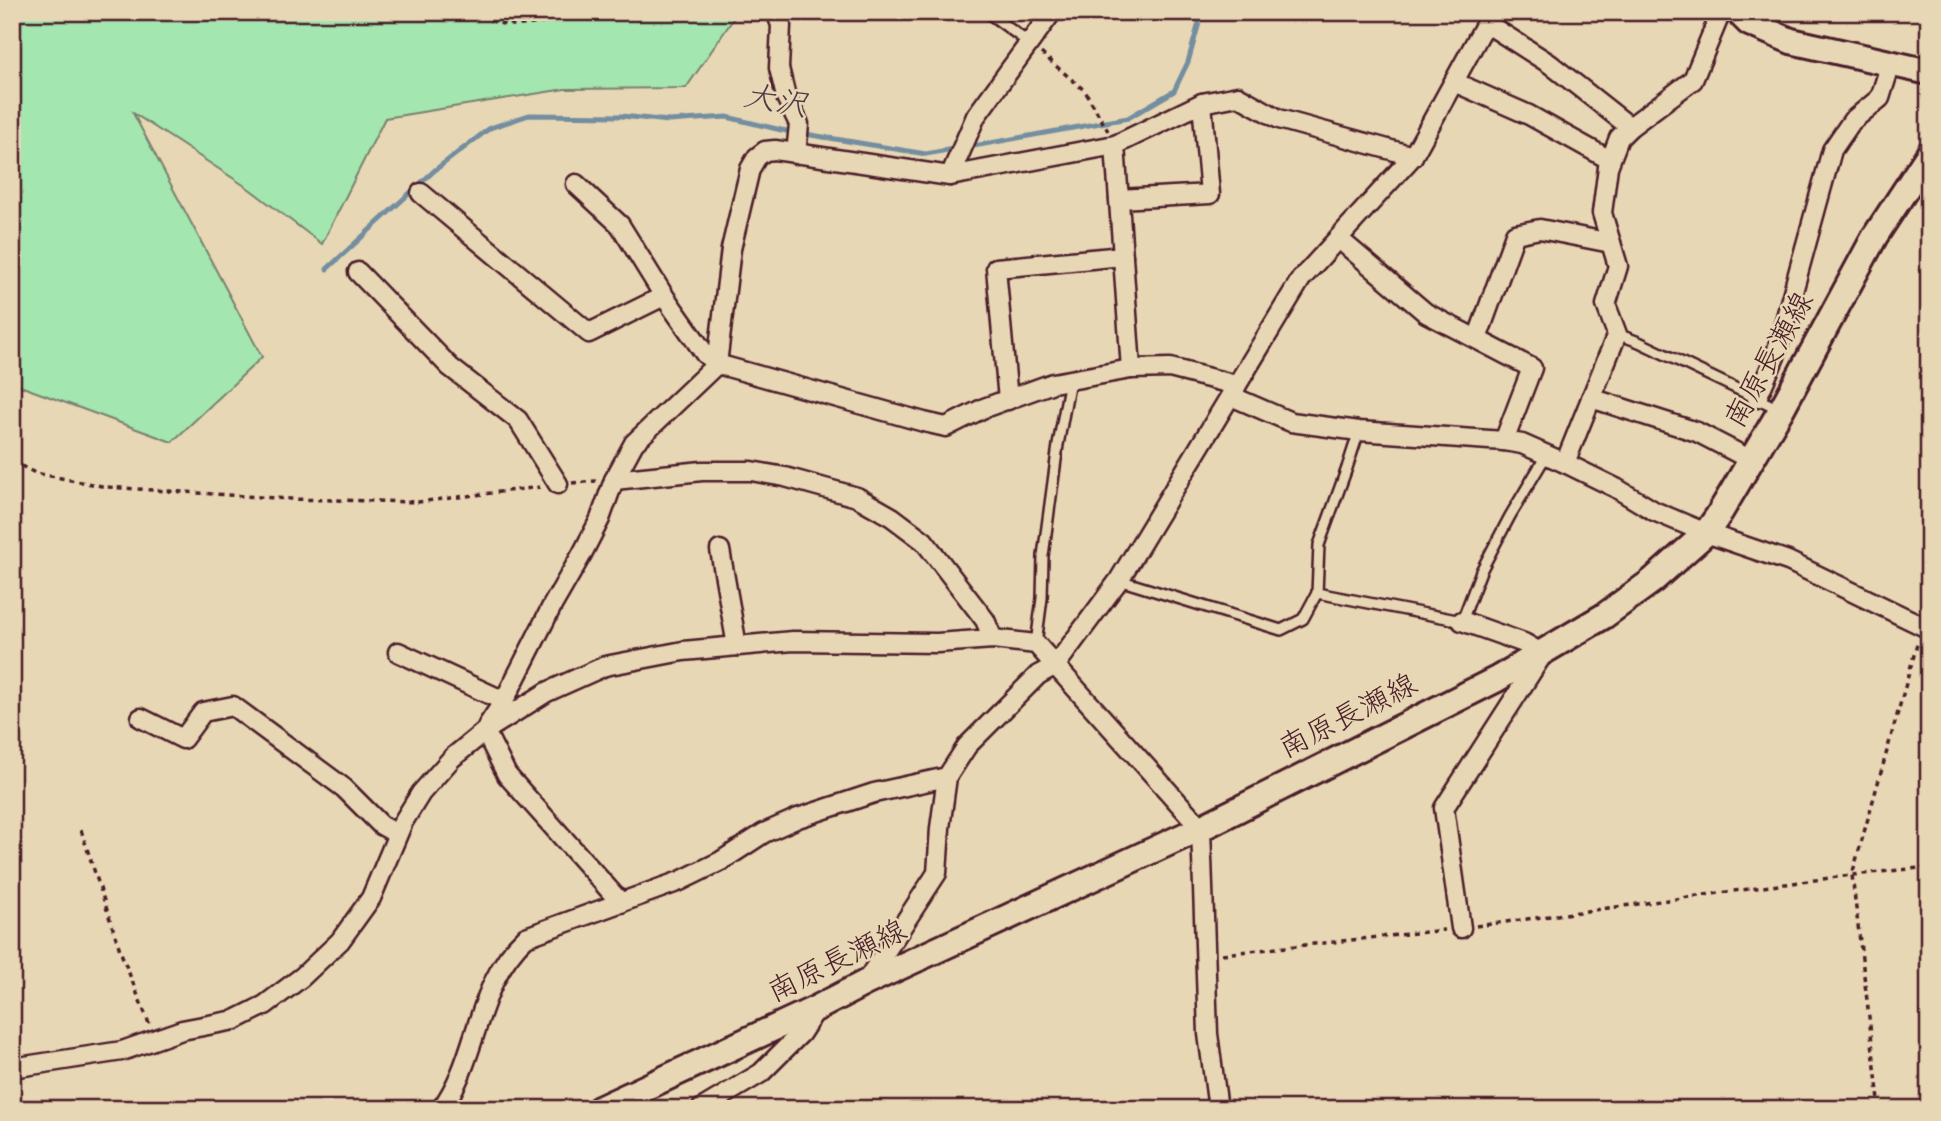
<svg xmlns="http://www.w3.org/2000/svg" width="1941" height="1121" font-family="'Indie Flower','Klee One',sans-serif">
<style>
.green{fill:#a4e6b0;stroke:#77826e;stroke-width:2}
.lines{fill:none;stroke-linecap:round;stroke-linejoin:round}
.stream{stroke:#738ea0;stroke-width:5}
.lane-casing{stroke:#4a1f2b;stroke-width:14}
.street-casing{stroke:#4a1f2b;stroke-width:23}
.secondary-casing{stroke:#4a1f2b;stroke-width:30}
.path{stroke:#4a1f2b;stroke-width:3.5;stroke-dasharray:5 5;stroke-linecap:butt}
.lane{stroke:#e8d7b4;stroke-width:9}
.street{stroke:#e8d7b4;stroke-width:18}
.secondary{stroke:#e8d7b4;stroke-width:24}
.labels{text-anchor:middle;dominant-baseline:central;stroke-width:5;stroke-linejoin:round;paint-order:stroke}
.street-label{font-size:30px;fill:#4a1f2b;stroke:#e8d7b4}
.water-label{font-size:32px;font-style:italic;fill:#543b48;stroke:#e8d7b4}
</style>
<rect width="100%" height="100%" fill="#e8d7b4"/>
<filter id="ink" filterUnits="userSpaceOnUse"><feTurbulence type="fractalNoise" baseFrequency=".0143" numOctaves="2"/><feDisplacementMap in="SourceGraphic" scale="14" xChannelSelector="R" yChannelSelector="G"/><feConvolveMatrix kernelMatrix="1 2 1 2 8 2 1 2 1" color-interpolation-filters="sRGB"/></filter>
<g filter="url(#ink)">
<path class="green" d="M 12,12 L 738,12 L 686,88 L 565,89 L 385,118 L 322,244 L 248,188 L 133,113 L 262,357 L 172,442 L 12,383 Z"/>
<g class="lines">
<g class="stream">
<path d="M 968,147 L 1128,118 L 1174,91 L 1188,62 L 1202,12"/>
<path d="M 327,269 L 435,170 L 490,128 L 529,115 L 622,116 L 669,121 L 727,117 L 781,130 L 926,154 L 958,148"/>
</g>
<defs>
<g id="lane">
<path d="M 987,12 L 1029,43"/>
<path d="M 1617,334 L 1639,342 L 1779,409"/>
<path d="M 1119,580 L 1281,630 L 1303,619 L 1317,593 L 1319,545 L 1347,468 L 1359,431"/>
<path d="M 1317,593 L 1462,621 L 1481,571 L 1510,516 L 1547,454"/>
<path d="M 1036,644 L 1042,598 L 1043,556 L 1058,445 L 1070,380"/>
</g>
<g id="street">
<path d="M 776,12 L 781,25 L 779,68 L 786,97 L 799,124 L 796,154"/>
<path d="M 1486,23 L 1550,64 L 1630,127"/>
<path d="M 1454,82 L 1529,115 L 1610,160"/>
<path d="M 1115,145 L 1131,369"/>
<path d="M 950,176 L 976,116 L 1052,12"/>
<path d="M 576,184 L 620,225 L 664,296 L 705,354 L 717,364 L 924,422 L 946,427 L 984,408 L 1053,383 L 1131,369 L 1170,368 L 1228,383 L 1236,387"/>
<path d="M 421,193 L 589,333 L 664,296"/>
<path d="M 1119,199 L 1210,194 L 1202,103"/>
<path d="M 1339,239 L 1426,313 L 1532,368 L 1504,441"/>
<path d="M 358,272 L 450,367 L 518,420 L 558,484"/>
<path d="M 1477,339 L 1515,234 L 1540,229 L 1611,243"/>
<path d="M 1231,396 L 1291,422 L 1359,431 L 1504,441 L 1522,444 L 1565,463 L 1616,488 L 1654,511 L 1706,533 L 1788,561 L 1929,629"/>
<path d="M 1591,398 L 1697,432 L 1751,460"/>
<path d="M 1757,398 L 1775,357 L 1832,150 L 1852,121 L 1880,98 L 1891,63"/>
<path d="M 1008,400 L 996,268 L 1123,256"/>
<path d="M 1565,463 L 1617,334 L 1606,305 L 1618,266 L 1602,213 L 1608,167 L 1619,138 L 1630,127 L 1693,80 L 1721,12"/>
<path d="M 614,480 L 702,471 L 751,471 L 785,477 L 857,497 L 892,517 L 924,541 L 985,620 L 993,639"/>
<path d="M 720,550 L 737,646"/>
<path d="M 398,652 L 504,701"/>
<path d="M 141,718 L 183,739 L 203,712 L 233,706 L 344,788 L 381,825 L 397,834"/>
<path d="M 488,725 L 504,701 L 552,606 L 582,554 L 600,519 L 614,480 L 634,443 L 717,364 L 731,249 L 750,169 L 757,157 L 765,151 L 775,150 L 950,176 L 1115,145 L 1202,103 L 1238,96 L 1279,119 L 1413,156"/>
<path d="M 485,731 L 507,775 L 621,903"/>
<path d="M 1461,928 L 1444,808 L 1543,654 L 1524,643 L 1462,621"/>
<path d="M 865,983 L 937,873 L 940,828 L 947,777 L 967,746 L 1038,675 L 1056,665 L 1119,580 L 1301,279 L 1413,156 L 1492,12"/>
<path d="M 12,1068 L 122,1051 L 182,1030 L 235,1020 L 265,1005 L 302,977 L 340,941 L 371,898 L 403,822 L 421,793 L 452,758 L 485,731 L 547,692 L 605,666 L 683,651 L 793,641 L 937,643 L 993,639 L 1036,644 L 1201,828 L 1208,1034 L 1218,1109"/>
<path d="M 441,1109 C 480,1056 474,985 526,937 L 680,881 L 721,861 L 764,833 L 798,818 L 874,793 L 947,777"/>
<path d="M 701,1109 L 761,1073 L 801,1033 L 817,1008"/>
</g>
<g id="secondary">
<path d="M 1738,12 L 1749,23 L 1791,41 L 1929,72"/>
<path d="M 599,1109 L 817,1008 L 865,983 L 1201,828 L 1497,679 L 1604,616 L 1652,581 L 1706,533 L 1718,516 L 1781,410 L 1875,236 L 1929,154"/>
</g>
</defs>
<use href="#lane" class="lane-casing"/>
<use href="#street" class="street-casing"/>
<use href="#secondary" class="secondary-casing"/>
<g class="path">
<path d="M 472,12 C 481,16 489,21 498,23 C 523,29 560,20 585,12"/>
<path d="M 1041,53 L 1085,91 L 1108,131"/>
<path d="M 12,461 L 35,473 L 107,487 L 290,499 L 418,502 L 540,487"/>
<path d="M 572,483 L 596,481"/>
<path d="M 81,830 L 121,953 L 150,1026"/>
<path d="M 1476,926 L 1852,875 L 1929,867"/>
<path d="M 1222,954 L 1444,930"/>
<path d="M 1880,1109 L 1852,875 L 1918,641"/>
</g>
<use href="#lane" class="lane"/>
<use href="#street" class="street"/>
<use href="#secondary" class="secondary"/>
</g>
</g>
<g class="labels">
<g class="street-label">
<text transform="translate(1771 361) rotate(-61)">南原長瀬線</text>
<text transform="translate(1349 718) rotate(-27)">南原長瀬線</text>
<text transform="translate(838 963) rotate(-26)">南原長瀬線</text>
</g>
<g class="water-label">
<text transform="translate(775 103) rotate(10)">大沢</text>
</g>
</g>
<rect width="1941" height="1121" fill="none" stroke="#e8d7b4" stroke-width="42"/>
<rect x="21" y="21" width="1899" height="1079" fill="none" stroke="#4a1f2b" stroke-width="2.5" filter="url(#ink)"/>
</svg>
